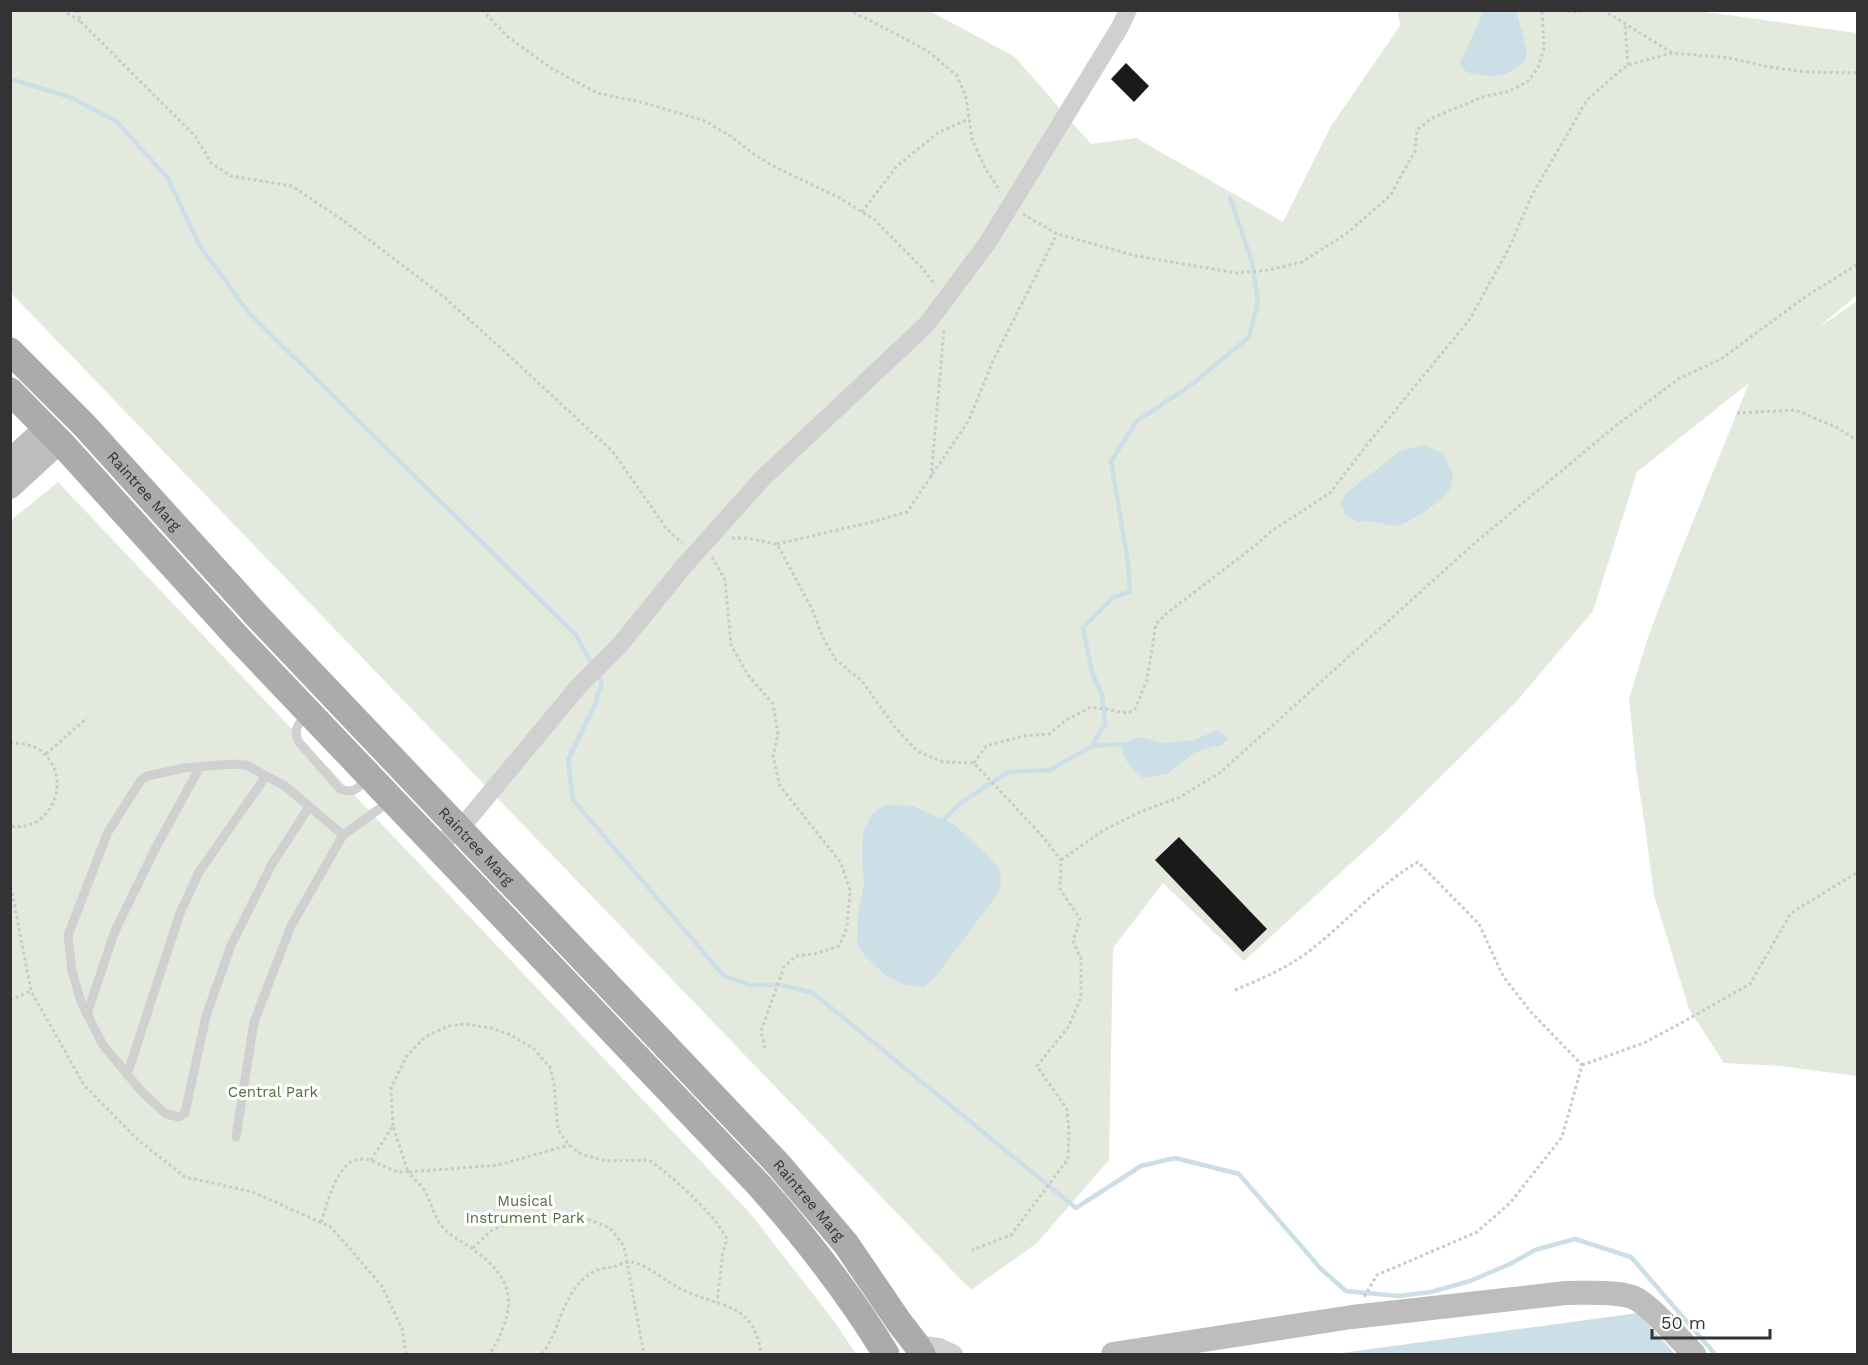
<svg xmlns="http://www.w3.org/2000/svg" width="1868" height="1365" font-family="'Work Sans',sans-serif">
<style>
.green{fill:#e4e9dd}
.water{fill:#ccdfe7}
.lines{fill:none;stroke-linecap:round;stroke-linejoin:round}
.stream{stroke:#ccdfe7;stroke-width:4.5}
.building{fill:#1a1a1a}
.path{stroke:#cacaca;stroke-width:3;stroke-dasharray:3 3;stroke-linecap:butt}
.lane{stroke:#d0d0d0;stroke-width:9}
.street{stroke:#d0d0d0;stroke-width:18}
.secondary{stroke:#bdbdbd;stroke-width:24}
.primary{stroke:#ababab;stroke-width:27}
.labels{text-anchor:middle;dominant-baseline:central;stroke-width:6;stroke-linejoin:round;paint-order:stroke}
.street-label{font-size:15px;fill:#333;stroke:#fff}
.park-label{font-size:15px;fill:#5a6b43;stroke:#fff}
</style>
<rect width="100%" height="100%" fill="#fff"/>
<g class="green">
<path d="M 1692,10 L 1857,33 L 1857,295 L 1818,328 L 1857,301 L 1857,1076 L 1780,1066 L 1724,1063 L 1689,1009 L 1654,895 L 1646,834 L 1636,768 L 1629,699 L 1648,637 L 1677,561 L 1749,383 L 1637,472 L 1593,611 L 1516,702 L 1385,832 L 1244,961 L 1163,883 L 1113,948 L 1109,1160 L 1037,1243 L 971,1290 L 11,293 L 11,11 L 930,11 L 1015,57 L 1091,144 L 1136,138 L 1283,222 L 1331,126 L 1400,26 L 1398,11 Z"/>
<path d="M 58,482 L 750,1213 L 834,1321 L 856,1354 L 11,1354 L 11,520 Z"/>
</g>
<g class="water">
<path d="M 1482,11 L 1516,11 L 1527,49 L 1525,61 C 1502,80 1494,78 1466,72 L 1460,63 L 1480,20 Z"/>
<path d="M 1424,445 L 1443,454 L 1453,475 L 1450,489 L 1439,501 L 1423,513 L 1405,523 L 1394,526 L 1368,521 L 1357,522 L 1345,515 L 1341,502 L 1345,494 L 1400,451 Z"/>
<path d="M 1218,730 L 1228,739 L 1221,746 L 1213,746 L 1194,753 L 1167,774 L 1143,778 C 1131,768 1123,760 1121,744 L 1140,737 L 1162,743 L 1194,740 Z"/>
<path d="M 884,805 L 913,806 L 955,825 L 991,859 L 1000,870 L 1001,884 L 996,896 L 936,976 L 924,987 L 904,985 L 885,975 L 864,955 L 857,943 L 858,915 L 864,883 L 862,860 L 863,832 L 873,813 Z"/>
<path d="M 1638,1313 L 1675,1354 L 1334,1354 Z"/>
</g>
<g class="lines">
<g class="stream">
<path d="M 10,79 L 70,97 L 116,121 L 167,177 L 200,246 L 249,313 L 576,635 L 593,666"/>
<path d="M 597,673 L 602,682 L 594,707 L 568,760 L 573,800 L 723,975 L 750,985 L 782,985 L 813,993 L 1076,1208 L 1141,1166 L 1175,1158 L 1239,1174 L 1321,1269 L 1346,1291 L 1398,1296 L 1431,1292 L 1470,1281 L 1510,1264 L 1535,1250 L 1575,1239 L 1631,1257 L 1715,1354"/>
<path d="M 1121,744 L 1092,746 L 1105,724 L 1102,695 L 1092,672 L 1083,628 L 1114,597 L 1130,592 L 1128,563 L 1111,461 L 1137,421 L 1191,385 L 1249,337 L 1258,301 L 1252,262 L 1230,198"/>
<path d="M 944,820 L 959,804 L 1008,772 L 1050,770 L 1092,746"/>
</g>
</g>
<g class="building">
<path d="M 1126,63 L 1149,86 L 1134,102 L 1111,79 Z"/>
<path d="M 1179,837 L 1267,929 L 1243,952 L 1155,860 Z"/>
</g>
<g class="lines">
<g class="path">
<path d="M 62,10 L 80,21"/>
<path d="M 77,10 L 81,22 L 195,136 L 211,163 L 231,176 L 292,186 L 344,221 L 443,296 L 504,351 L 613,452 L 666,528 L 682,543"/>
<path d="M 482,10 L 508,37 L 551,68 L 597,93 L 645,103 L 705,121 L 732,137 L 752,153 L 775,167 L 840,198 L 875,220 L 924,270 L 935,285"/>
<path d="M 848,10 L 877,24 L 928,51 L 957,76 L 966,97 L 972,139 L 985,168 L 1000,191"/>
<path d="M 1561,10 L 1572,12 L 1592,10"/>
<path d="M 1603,10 L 1672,53"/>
<path d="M 1625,26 L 1628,65"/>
<path d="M 862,212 L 897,166 L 939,132 L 969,119"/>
<path d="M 1023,214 L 1057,234 L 1137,256 L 1237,273 L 1269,270 L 1302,262 L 1347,233 L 1390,196 L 1415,151 L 1417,130 L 1432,118 L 1485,96 L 1507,92 L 1527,82 L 1538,68 L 1544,48 L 1542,10"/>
<path d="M 1737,413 L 1795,410 L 1836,427 L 1858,441"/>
<path d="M 931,477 L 944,330"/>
<path d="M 732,538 L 746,538 L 777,544 L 812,609 L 824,640 L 836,660 L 862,681 L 894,726 L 917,751 L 943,762 L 974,763 L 1042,836 L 1061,860 L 1060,889 L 1080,919 L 1073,941 L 1081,958 L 1081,997 L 1069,1026 L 1037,1066 L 1067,1109 L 1069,1132 L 1068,1159 L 1011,1235 L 972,1250"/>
<path d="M 777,544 L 876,521 L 907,512 L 969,420 L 993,361 L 1057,234"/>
<path d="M 712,557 L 725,580 L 731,645 L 748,675 L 773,704 L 778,734 L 773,756 L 780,786 L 841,863 L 850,890 L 847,927 L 839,946 L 814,954 L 796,956 L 784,967 L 761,1031 L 765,1048"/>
<path d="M 10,744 C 20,742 30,745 38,749 C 75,773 54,834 10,826"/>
<path d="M 46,754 L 87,718"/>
<path d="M 974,763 L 986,746 L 1023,736 L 1049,734 L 1066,720 L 1091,707 L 1128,713 L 1135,709 L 1147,680 L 1156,624 L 1167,613 L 1252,548 L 1273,530 L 1330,493 L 1366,446 L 1470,319 L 1509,248 L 1532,195 L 1587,100 L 1622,69 L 1628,65 L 1672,53 L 1729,58 L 1769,67 L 1806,72 L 1858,73"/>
<path d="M 1061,860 L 1104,830 L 1140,812 L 1180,797 L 1221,772 L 1477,541 L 1618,424 L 1680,378 L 1721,359 L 1805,297 L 1858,264"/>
<path d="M 10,881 L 31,991 L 84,1085 L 137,1139 L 185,1177 L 253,1192 L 331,1227 L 382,1286 L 402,1329 L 406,1354"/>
<path d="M 1235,990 C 1263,978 1290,967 1313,948 C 1349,920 1378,885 1418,862 L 1479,924 L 1503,976 L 1530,1011 L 1582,1065 L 1562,1137 L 1510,1203 L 1477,1232 L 1377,1275 L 1364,1297"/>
<path d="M 10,1000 L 31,991"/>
<path d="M 1582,1065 L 1644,1043 L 1681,1023 L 1750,984 L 1791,913 L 1858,872"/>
<path d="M 393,1126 L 391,1088 L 406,1057 L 425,1037 L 448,1026 L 465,1024 L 491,1028 L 511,1035 L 534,1049 L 550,1067 L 554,1084 L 558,1130 L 569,1145 L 581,1154 L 605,1161 L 649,1160 L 664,1171 L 688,1192 L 715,1220 L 727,1239 L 723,1252 L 717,1302"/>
<path d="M 371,1160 L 393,1126 L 408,1172 L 498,1165 L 569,1145"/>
<path d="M 321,1222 C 329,1200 339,1148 372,1161 C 385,1166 393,1173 408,1172 C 414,1179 422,1185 426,1193 C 432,1204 434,1217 442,1226 C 452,1238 464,1242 475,1251 C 519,1282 515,1312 490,1354"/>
<path d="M 473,1248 L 492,1230 L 531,1215 L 577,1215 L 610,1228 L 624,1246 L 643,1349 L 642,1354"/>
<path d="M 542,1354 C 561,1329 562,1292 591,1273 C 597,1269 606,1268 613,1267 C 618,1265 625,1262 631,1262 C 644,1262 669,1284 683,1290 C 720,1308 755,1302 761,1354"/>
</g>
<g class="lane">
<path d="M 308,713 C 299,723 293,728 298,741 L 340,789 C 355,794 358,788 368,778"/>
<path d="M 309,807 L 272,864 L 232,943 L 206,1016 L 185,1113 L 179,1117 L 166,1114 L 142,1092 L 103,1045 L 81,1002 L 72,971 L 68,935 L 108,832 L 141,780 L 147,776 L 184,768 L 232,764 L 246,765 L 285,786 L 343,835 L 390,801"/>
<path d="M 87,1014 L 115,931 L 155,849 L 200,767"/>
<path d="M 127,1075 L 180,913 L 199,872 L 266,776"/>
<path d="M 236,1137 L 254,1022 L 291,926 L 343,835"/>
</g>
<g class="street">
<path d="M 436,845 L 460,829 L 578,687 L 619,646 L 684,566 L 763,478 L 927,324 L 988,242 L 1120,27 L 1128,10"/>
<path d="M 916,1344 L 939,1347 L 954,1354"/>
</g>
<g class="secondary">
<path d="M 10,461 L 46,428"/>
<path d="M 10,487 L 60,441"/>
<path d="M 1113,1354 L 1352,1317 L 1566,1293 C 1585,1293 1615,1291 1632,1297 C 1648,1302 1681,1341 1694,1354"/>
</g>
<g class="primary">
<path id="s1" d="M 10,351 L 85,426 L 259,618 L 778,1164 L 846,1244 L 899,1322 L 916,1344 L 922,1354"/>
<path d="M 10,391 L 64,446 L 238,638 L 758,1184 C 805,1237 849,1293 886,1354"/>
</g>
</g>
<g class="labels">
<g class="street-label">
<text stroke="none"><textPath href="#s1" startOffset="194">Raintree Marg</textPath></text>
<text stroke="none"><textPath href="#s1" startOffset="680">Raintree Marg</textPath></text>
<text stroke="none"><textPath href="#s1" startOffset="1166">Raintree Marg</textPath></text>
</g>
<g class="park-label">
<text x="273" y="1092">Central Park</text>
<text x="525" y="1201">Musical<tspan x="525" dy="17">Instrument Park</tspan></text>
</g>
</g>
<rect width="1868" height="1365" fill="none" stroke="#333333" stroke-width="24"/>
<path d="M1652 1329v9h118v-9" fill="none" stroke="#333333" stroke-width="3"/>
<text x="1661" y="1329" font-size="18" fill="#333333" stroke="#ffffff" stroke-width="4.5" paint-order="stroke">50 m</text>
</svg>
